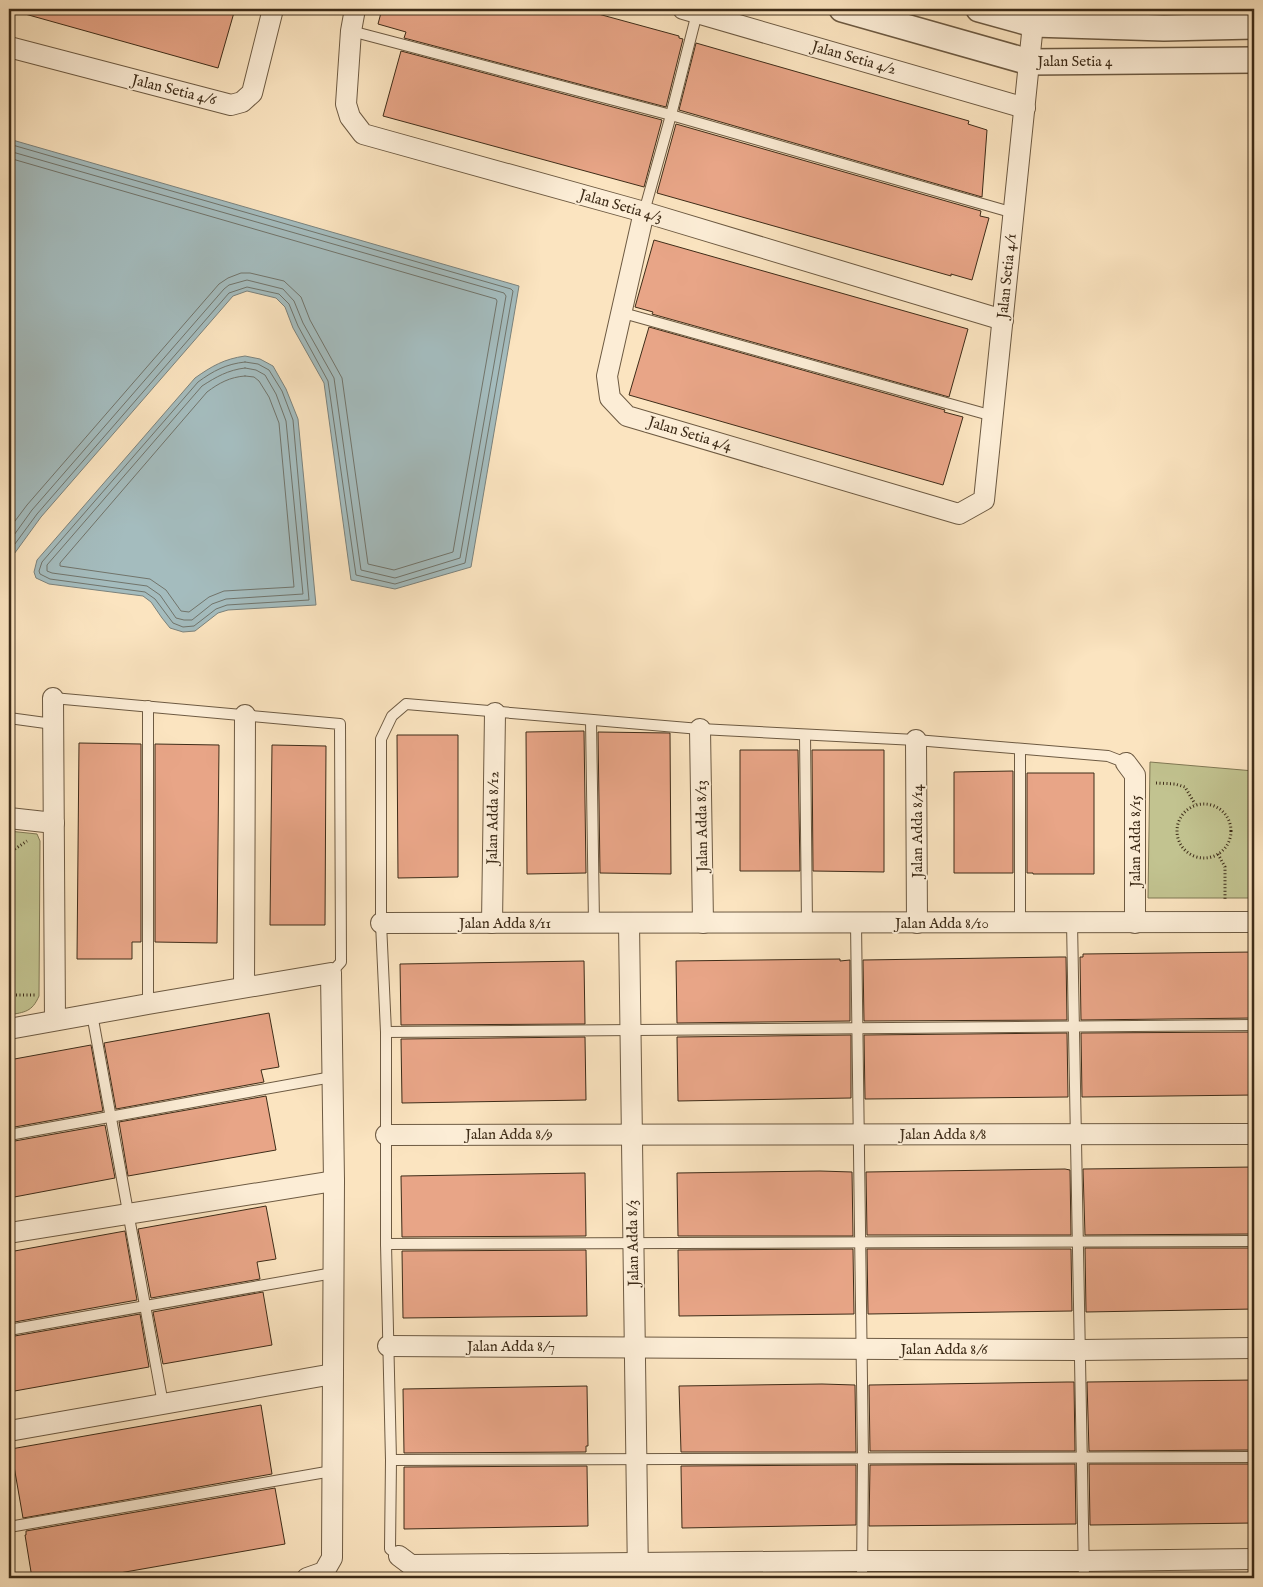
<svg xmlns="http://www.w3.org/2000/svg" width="1263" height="1587" font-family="'IM FELL English',serif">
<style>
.green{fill:#c2c390;stroke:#807854}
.water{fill:#a4bcbe;stroke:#7b827c}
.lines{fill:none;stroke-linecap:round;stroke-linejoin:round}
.shore{stroke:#71746b;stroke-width:1}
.building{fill:#e8a587;stroke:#3e2c18}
.service-casing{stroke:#6d5a42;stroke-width:12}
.minor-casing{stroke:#6d5a42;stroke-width:22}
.tertiary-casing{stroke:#6d5a42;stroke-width:28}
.path{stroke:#3e2c18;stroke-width:3;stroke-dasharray:1 2.5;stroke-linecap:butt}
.service{stroke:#fcedd6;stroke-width:10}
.minor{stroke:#fcedd6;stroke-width:20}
.tertiary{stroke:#fcedd6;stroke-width:25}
.labels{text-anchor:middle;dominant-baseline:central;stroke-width:4;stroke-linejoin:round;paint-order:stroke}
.street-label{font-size:15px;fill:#3e2c18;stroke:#fcedd6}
</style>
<rect width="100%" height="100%" fill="#fbe4c0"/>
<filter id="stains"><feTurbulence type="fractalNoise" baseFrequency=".004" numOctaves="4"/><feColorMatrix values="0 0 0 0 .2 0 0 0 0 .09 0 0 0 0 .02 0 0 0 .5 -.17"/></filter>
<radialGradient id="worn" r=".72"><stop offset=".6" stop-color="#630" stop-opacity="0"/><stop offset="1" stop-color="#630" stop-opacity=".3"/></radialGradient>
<g class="green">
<path d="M 1150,762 L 1254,771 L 1254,898 L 1148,898 Z"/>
<path d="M 9,831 L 37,834 L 40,841 L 39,996 C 32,1012 25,1012 9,1015 Z"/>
</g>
<g class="water">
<path d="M 9,139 L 519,286 L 471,567 L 395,589 L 351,580 L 324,383 L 293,328 L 285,307 L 276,298 L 247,291 L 233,296 L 41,517 L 9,561 Z"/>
<path d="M 245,356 L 260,359 L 273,366 L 286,389 L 298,419 L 316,605 L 228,610 L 218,613 L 195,631 L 183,632 L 170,628 L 162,618 L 151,602 L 143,596 L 49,584 L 36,578 L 34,572 L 37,560 L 195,378 C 212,366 224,359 245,356 Z"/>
</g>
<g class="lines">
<g class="shore">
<path d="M 9,144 L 511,289 L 513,291 L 465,563 L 395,584 L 356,575 L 328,381 L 298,326 L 289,304 L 279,294 L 247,287 L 229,293 L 37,514 L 9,552"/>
<path d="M 9,151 L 504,293 L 506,296 L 460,558 L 395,578 L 361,570 L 334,378 L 303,323 L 294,301 L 283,289 L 247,280 L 229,285 L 224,289 L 32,510 L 9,542"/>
<path d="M 9,158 L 496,299 L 497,301 L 453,552 L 394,570 L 368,564 L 342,378 L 310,320 L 301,297 L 284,281 L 250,273 L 241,273 L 228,278 L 219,284 L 27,505 L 9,529"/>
<path d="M 245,362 L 258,364 L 269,370 L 282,391 L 293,420 L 309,600 L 227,605 L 216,609 L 194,626 L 183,627 L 173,623 L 155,599 L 145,592 L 50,579 L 40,574 L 39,571 L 42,562 L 198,382 C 213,371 226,364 245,362 Z"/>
<path d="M 245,368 L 256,370 L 265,375 L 276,394 L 286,421 L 303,594 L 226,599 L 212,604 L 192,620 L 184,620 L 176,618 L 160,595 L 147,586 L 52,573 L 47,571 L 47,565 L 202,386 C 216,377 228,370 245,368 Z"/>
<path d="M 245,376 L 254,377 L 259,381 L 269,397 L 279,423 L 294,587 L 224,591 L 209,597 L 189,612 L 181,611 L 166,590 L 150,579 L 60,566 L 60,563 L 207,392 C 219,383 230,377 245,376 Z"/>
</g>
</g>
<g class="building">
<path d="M 25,9 L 235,9 L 218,68 L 25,14 Z"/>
<path d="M 382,9 L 580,9 L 679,36 L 679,38 L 683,39 L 666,107 L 404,38 L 406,32 L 378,24 Z"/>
<path d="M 696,43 L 969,121 L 968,124 L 987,130 L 982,197 L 679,110 Z"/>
<path d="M 401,51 L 662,120 L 644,187 L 383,116 Z"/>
<path d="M 676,124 L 981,211 L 980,216 L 989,218 L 972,280 L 951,274 L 951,276 L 657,193 Z"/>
<path d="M 654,240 L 968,329 L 949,397 L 652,314 L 653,312 L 635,307 Z"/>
<path d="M 649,327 L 945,410 L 944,412 L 963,417 L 943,485 L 629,395 Z"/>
<path d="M 584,731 L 586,873 L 527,874 L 526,732 Z"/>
<path d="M 598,732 L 670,733 L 671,874 L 600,873 Z"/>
<path d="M 397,735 L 458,735 L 458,877 L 398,878 Z"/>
<path d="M 79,743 L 141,744 L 141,942 L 132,942 L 132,959 L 77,959 Z"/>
<path d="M 155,744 L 219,745 L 217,943 L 155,942 Z"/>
<path d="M 272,745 L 326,746 L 325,925 L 270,925 Z"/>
<path d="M 740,750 L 798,750 L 800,871 L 740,871 Z"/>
<path d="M 812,750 L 884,750 L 884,872 L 813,871 Z"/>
<path d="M 1013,771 L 1013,873 L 954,873 L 954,772 Z"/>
<path d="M 1027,773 L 1094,773 L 1094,874 L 1033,874 L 1033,873 L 1027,873 Z"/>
<path d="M 1254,952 L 1254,1018 L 1081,1020 L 1080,957 L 1083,957 L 1083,954 Z"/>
<path d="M 1060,957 L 1066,957 L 1067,1020 L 864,1021 L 863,960 Z"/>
<path d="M 840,959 L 840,961 L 850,960 L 850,1021 L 677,1023 L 676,961 Z"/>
<path d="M 584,961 L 585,1024 L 401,1025 L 400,964 Z"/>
<path d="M 269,1013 L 279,1067 L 261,1070 L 264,1082 L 116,1109 L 104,1043 Z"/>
<path d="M 1254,1032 L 1254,1095 L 1082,1097 L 1081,1033 Z"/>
<path d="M 1067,1033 L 1068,1097 L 865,1099 L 864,1035 Z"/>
<path d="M 851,1035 L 851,1098 L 678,1101 L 677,1037 Z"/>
<path d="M 585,1037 L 586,1100 L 402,1103 L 401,1039 Z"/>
<path d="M 91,1045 L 103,1111 L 9,1128 L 9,1060 Z"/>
<path d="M 266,1096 L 276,1150 L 128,1176 L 119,1122 Z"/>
<path d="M 105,1125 L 115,1178 L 9,1198 L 9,1142 Z"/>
<path d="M 1254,1167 L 1254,1234 L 1085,1235 L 1083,1169 Z"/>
<path d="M 1065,1169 L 1070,1170 L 1071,1235 L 867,1235 L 866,1172 Z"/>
<path d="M 820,1171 L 852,1172 L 853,1236 L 678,1236 L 677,1173 Z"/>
<path d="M 585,1173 L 586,1236 L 402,1237 L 401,1176 Z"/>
<path d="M 266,1206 L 276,1259 L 257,1262 L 260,1279 L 151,1298 L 138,1229 Z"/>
<path d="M 125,1231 L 137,1300 L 9,1323 L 9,1252 Z"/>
<path d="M 1085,1248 L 1254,1248 L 1254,1309 L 1086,1312 Z"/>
<path d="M 853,1249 L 854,1314 L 679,1316 L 678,1250 Z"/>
<path d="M 867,1249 L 1071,1249 L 1072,1311 L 868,1314 Z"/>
<path d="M 586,1250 L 587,1316 L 403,1318 L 402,1251 Z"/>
<path d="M 263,1292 L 272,1345 L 163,1364 L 153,1312 Z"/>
<path d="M 140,1314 L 149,1367 L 9,1392 L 9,1337 Z"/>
<path d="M 1254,1380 L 1254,1450 L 1089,1451 L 1087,1382 Z"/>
<path d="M 1067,1382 L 1074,1382 L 1075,1451 L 870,1451 L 869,1385 Z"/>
<path d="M 822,1384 L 855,1385 L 856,1452 L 681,1452 L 679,1386 Z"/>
<path d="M 587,1386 L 588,1446 L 586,1446 L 586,1452 L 404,1453 L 403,1389 Z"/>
<path d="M 261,1405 L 272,1474 L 23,1518 L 11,1449 Z"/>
<path d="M 1075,1464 L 1076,1524 L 869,1526 L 870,1465 Z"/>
<path d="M 1089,1464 L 1254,1464 L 1254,1523 L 1090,1525 Z"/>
<path d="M 856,1465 L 856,1525 L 682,1528 L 681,1466 Z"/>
<path d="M 587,1466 L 588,1526 L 404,1529 L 404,1467 Z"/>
<path d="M 275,1488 L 285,1544 L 91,1578 L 32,1578 L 25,1535 L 26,1535 L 26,1531 Z"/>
</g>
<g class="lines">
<defs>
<g id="service">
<path d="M 351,31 L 671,115 L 1014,213"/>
<path d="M 644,212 L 671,115 L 697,13"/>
<path d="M 623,313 L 993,416"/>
<path d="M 53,698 L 340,724 L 341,962 L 331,973"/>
<path d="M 148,706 L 148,1004"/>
<path d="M 9,718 L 53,724"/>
<path d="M 591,720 L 594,923"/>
<path d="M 805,735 L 807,923"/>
<path d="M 1020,750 L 1020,922"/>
<path d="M 1072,922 L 1084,1578"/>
<path d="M 856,923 L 863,1458 L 862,1578"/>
<path d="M 92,1014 L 163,1404"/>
<path d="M 386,1032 L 1254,1025"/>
<path d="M 9,1135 L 332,1077"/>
<path d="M 386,1244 L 1254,1241"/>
<path d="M 9,1330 L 333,1273"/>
<path d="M 391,1460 L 1254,1457"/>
<path d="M 9,1527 L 332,1471"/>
<path d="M 399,1556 L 390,1549 L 391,1460 L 386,1244 L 386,1032 L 381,923 L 381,739 L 392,716 L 406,704 L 700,729 L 916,740 L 1108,756 L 1126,763"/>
</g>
<g id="minor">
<path d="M 355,9 L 351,31 L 346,104 L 350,117 L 363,134 L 644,212 L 1003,320"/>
<path d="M 683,9 L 1025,108"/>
<path d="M 9,47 L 231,105 L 242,102 L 252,93 L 273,9"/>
<path d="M 644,212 L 607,376 L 610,398 L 627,416 L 959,514 L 984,500 L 1033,24"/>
<path d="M 53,698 L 55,1020"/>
<path d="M 700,729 L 703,923"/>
<path d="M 916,740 L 917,923"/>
<path d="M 1126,763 L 1135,775 L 1135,923"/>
<path d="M 9,818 L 54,823"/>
<path d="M 381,923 L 1254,922"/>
<path d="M 492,923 L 495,713"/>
<path d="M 629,923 L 638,1578"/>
<path d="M 244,987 L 245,715"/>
<path d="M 9,1029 L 148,1004 L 331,973 L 334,1181 L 332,1558 L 324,1572 L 307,1578"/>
<path d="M 386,1135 L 1254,1134"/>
<path d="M 9,1233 L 334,1181"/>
<path d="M 388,1346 L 1080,1350 L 1254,1348"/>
<path d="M 9,1431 L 333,1374"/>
<path d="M 399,1556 L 411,1565 L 862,1561 L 1083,1561 L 1254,1559"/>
</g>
<g id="tertiary">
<path d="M 842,9 L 1029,62 L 1254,60"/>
<path d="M 979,9 L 1033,24 L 1164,28 L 1254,26"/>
</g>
</defs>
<use href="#service" class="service-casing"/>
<use href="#minor" class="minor-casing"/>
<use href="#tertiary" class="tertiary-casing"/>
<g class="path">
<path d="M 1156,783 L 1175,784 L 1185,787 L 1195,804"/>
<circle cx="1204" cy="831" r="27"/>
<path d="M 9,853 L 27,841"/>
<path d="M 1218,854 L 1225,867 L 1225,901"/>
<path d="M 9,995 L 36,995"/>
</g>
<use href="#service" class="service"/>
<use href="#minor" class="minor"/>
<use href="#tertiary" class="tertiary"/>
</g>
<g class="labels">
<g class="street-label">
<text transform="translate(854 58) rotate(16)">Jalan Setia 4/2</text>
<text x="1075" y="61">Jalan Setia 4</text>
<text transform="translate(174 90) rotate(14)">Jalan Setia 4/6</text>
<text transform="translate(621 206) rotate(16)">Jalan Setia 4/3</text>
<text transform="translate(1007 276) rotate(-84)">Jalan Setia 4/1</text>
<text transform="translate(690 434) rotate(17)">Jalan Setia 4/4</text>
<text transform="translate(493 818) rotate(-89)">Jalan Adda 8/12</text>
<text transform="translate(702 826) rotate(-91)">Jalan Adda 8/13</text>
<text transform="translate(917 831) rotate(-90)">Jalan Adda 8/14</text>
<text transform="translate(1135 841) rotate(-90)">Jalan Adda 8/15</text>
<text x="505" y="923">Jalan Adda 8/11</text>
<text x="942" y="923">Jalan Adda 8/10</text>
<text x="509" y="1134">Jalan Adda 8/9</text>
<text x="943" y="1134">Jalan Adda 8/8</text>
<text transform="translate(633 1243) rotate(-91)">Jalan Adda 8/3</text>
<text x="511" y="1346">Jalan Adda 8/7</text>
<text x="944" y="1349">Jalan Adda 8/6</text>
</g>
</g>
<rect width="1263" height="1587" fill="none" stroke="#fbe4c0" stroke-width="30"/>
<rect x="10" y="10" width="1243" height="1567" fill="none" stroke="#3e2c18" stroke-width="2.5"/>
<rect x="15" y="15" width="1233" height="1557" fill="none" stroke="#3e2c18"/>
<rect width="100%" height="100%" filter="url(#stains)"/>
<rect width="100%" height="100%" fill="url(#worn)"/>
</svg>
